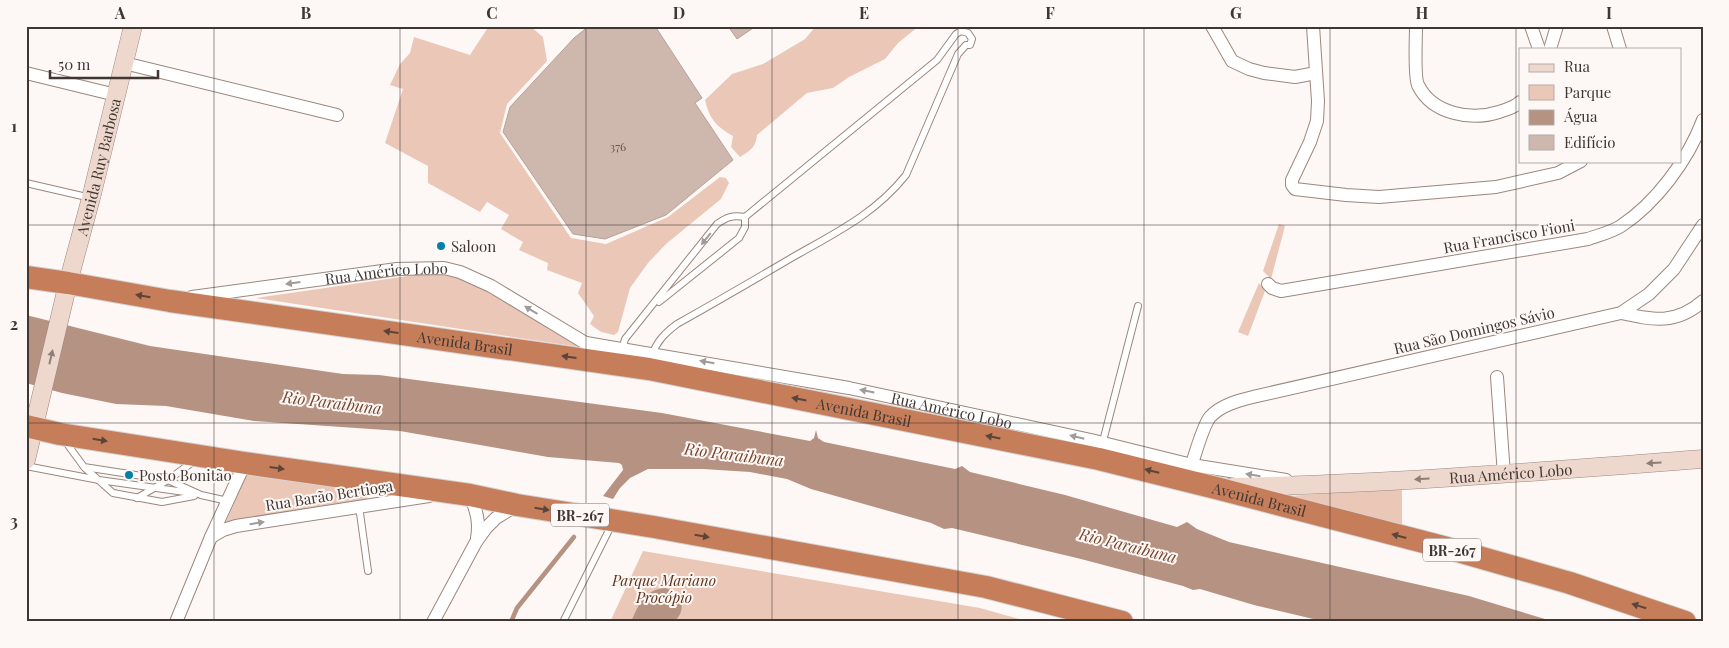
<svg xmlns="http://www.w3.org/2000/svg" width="1729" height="648" font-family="'Playfair Display',serif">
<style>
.green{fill:#ebc7b7}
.water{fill:#b69282}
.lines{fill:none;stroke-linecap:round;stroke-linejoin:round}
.stream{stroke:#b69282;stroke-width:4.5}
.building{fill:#ceb8ae;stroke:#b6a197}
.lane-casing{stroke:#9b877d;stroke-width:8}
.street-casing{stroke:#9b877d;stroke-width:14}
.secondary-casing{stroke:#9b877d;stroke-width:19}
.highway-casing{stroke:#d5d3d2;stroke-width:24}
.lane{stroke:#fff;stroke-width:6}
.street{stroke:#fff;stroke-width:12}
.secondary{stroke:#eed8ce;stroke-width:18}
.highway{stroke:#c67d5a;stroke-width:22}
.oneway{fill:#a09b99}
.oneway2{fill:#5b453b}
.oneway3{fill:#8e7f79}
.grid{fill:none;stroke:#403733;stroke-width:1;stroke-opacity:0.55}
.poi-dot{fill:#0081a5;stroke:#fdf8f6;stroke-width:2}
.labels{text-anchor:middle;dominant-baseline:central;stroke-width:4;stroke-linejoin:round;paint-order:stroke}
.number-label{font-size:12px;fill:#645752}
.shield{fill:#fdf8f6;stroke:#79716e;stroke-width:1}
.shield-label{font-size:14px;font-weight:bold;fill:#403733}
.street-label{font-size:15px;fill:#403733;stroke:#fdf8f6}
.poi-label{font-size:15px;fill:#403733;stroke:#fdf8f6;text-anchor:start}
.park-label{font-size:15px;font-style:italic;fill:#633319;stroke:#fdf8f6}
.water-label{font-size:16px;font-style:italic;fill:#79462d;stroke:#fdf8f6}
.neatline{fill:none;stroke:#403733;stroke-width:2}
.grid-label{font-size:16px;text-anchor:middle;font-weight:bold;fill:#403733}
</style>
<rect width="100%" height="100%" fill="#fdf8f6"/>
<g class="green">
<path d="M 489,26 L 530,26 L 543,37 L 547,61 L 507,104 L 500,133 L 571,238 L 606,244 L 668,217 L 720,177 L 726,178 L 729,183 L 721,199 L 666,244 L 648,263 L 630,288 L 618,332 L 614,335 L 601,332 L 590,324 L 594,316 L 578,293 L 582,283 L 547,270 L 548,263 L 519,250 L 523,242 L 501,229 L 509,215 L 487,202 L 480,212 L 428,183 L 428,166 L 385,143 L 403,89 L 390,85 L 400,64 L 410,53 L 414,37 L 470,55 Z"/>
<path d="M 816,26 L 919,26 L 898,43 L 885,59 L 849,77 L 833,88 L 807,93 L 757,135 C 756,147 750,151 740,157 L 731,147 L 733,136 C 716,126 710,120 705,100 L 732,74 L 763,64 L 805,39 Z"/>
<path d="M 1279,224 L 1285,226 L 1271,279 L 1263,271 Z"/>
<path d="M 434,273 L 463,279 L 482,287 L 586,348 L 256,298 L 415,275 Z"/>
<path d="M 1259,283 L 1265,291 L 1248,336 L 1238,332 Z"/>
<path d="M 248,472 L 368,490 L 367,500 L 226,522 Z"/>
<path d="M 1402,488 L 1402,530 L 1275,497 Z"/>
<path d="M 643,551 L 980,608 L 1030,622 L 610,622 Z"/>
</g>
<g class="water">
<path d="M 26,315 L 150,346 L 343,374 L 379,375 L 662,413 L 810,441 L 814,438 L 816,430 L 818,438 L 824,442 L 955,469 L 962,466 L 970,472 L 1065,495 L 1177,527 L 1187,522 L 1197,529 L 1229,542 L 1469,596 L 1555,622 L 1326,622 L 1254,605 L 1200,589 L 1193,590 L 1183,586 L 1081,559 L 952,528 L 944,529 L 931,523 L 811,489 L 787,479 L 750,472 L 703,469 L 648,469 L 630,478 L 620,488 L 613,499 L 603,496 L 623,470 L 622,465 L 619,463 L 548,457 L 400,431 L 254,421 L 166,406 L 116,404 L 62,393 L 26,383 Z"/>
<path d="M 665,588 C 682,593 688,609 674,622 L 631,622 C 639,604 644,590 665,588 Z"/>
</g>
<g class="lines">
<path class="stream" d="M 511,622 L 517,608 L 574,537"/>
</g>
<g class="building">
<path d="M 589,26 L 655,26 L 702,98 L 695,103 L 733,160 L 666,215 L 605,239 L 573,234 L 503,132 L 510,107 L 574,38 Z"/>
<path d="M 728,26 L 756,26 L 737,39 Z"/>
</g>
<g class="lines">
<defs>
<g id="lane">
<path d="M 26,183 L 91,198"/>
<path d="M 659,302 L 739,238 L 745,227 L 745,217"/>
<path d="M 622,350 L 625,339 L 717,224 C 727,217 732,215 745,217 L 937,60 L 956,34 L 961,31 L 968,33 L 972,39 L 970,45 L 966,45 L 958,54 L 906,175 C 875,214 835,233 793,257 C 754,280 716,302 677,324 C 665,333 657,341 652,355"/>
<path d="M 65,441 L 84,467 L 168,480 L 201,495 L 228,501"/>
<path d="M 1102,445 L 1138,306"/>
<path d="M 26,466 L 99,480 L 192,493"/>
<path d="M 85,468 L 113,493 L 162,502 L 194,496"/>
<path d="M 137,498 L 168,480 L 194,461"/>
<path d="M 359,506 L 368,571"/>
<path d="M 563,622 L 612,524"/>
</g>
<g id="street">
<path d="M 1212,26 L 1232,61 L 1249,69 L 1264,73 L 1295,77 L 1316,73"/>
<path d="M 1313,26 L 1318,101 L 1317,121 L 1310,142 L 1292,180 L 1292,185 L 1295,189 L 1346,195 L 1379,197 L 1496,187 L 1558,173 L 1581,161"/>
<path d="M 1416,26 C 1416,38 1414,77 1418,85 C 1432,114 1471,121 1499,112 C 1507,109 1514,108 1520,102"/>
<path d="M 1531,26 L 1539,49"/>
<path d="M 1613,26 L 1620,49"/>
<path d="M 1550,49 L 1557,26"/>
<path d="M 124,63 L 337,115"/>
<path d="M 26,73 L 116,95"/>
<path d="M 1268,284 L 1272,288 L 1281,291 L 1588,239 C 1599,235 1612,232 1621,226 C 1656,203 1688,160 1703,120"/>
<path id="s1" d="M 192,297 L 397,269 L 444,268 L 460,272 L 491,286 L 592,347"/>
<path d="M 1621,313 C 1653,320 1676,325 1703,301"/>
<path id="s2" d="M 586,343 L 849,388 L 1091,440 L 1192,465 L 1286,480"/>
<path d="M 1497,377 L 1504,475"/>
<path d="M 1189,473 C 1194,459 1202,427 1210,417 C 1222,404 1241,400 1257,396 L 1621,313 L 1649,294 L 1674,269 L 1703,225"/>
<path d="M 470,495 C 476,510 480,521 477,538"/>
<path d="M 211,537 L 223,530 L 236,526 L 429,496"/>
<path d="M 176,622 L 211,537 L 245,463"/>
<path d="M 433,622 L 476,542 L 486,528 L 496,518 L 517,505"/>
</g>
<g id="secondary">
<path id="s3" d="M 26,460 L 68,283 L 91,198 L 133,26"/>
<path id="s4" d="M 1232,487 C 1389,484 1546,471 1703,459"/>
</g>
<g id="highway">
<path id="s5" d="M 26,277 L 68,283 L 170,301 L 649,369 L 1099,459 L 1216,488 L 1447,548 L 1570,583 L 1685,622"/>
<path d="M 26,426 L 60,434 L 245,463 L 470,495 L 517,505 L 654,527 L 986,587 L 1122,622"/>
</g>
</defs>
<use href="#lane" class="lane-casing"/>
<use href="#street" class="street-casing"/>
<use href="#secondary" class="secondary-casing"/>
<use href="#highway" class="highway-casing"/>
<use href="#lane" class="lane"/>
<use href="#street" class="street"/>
<use href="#secondary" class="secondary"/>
<use href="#highway" class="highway"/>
</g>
<defs><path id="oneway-solid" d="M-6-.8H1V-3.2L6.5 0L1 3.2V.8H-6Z" transform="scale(1.25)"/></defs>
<g class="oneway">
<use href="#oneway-solid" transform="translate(706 239) rotate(129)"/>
<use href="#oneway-solid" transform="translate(293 283) rotate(172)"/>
<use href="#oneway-solid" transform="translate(531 310) rotate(-149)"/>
<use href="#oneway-solid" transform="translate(707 362) rotate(-170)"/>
<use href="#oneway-solid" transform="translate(867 391) rotate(-169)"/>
<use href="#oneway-solid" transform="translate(1077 437) rotate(-167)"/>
<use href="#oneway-solid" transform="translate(1253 475) rotate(-171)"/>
<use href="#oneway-solid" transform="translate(257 523) rotate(-9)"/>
</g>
<g class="oneway2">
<use href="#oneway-solid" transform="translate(143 296) rotate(-170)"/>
<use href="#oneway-solid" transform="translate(391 332) rotate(-172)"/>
<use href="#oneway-solid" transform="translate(569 357) rotate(-172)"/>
<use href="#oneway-solid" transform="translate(799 399) rotate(-169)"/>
<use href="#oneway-solid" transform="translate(993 437) rotate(-169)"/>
<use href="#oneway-solid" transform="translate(100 440) rotate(9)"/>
<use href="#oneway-solid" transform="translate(277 468) rotate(8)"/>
<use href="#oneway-solid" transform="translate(1152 471) rotate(-166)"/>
<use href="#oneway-solid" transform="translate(542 509) rotate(9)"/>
<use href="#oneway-solid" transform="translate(702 536) rotate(10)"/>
<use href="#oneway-solid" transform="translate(1399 536) rotate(-165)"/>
<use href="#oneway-solid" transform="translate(1639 606) rotate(-162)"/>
</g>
<g class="oneway3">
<use href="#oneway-solid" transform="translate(51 357) rotate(-77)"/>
<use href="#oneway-solid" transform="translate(1654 463) rotate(176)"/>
<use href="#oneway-solid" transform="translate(1422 479) rotate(177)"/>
</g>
<path class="grid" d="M 214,26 L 214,622M 400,26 L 400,622M 586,26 L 586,622M 772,26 L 772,622M 958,26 L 958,622M 1144,26 L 1144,622M 1330,26 L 1330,622M 1516,26 L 1516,622M 26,225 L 1703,225M 26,423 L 1703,423"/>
<g class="poi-dot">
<circle cx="441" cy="246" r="5"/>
<circle cx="129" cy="475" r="5"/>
</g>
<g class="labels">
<g class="number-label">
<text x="618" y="146">376</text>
</g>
<g class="shield">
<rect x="551" y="503.5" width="58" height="23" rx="4"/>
<rect x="1423" y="538.5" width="58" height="23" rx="4"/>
</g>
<g class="shield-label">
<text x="580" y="515">BR-267</text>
<text x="1452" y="550">BR-267</text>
</g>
<g class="street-label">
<text stroke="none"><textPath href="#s3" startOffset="302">Avenida Ruy Barbosa</textPath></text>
<text transform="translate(1509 236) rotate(-10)">Rua Francisco Fioni</text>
<text stroke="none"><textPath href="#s1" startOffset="196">Rua Américo Lobo</textPath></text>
<text transform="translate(1474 330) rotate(-13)">Rua São Domingos Sávio</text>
<text stroke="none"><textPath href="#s5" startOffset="444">Avenida Brasil</textPath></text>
<text stroke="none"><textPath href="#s2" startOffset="372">Rua Américo Lobo</textPath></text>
<text stroke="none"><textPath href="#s5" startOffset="849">Avenida Brasil</textPath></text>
<text stroke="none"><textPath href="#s4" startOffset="279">Rua Américo Lobo</textPath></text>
<text transform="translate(329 495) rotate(-9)">Rua Barão Bertioga</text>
<text stroke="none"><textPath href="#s5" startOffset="1254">Avenida Brasil</textPath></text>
</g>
<g class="poi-label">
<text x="451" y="246">Saloon</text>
<text x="139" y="475">Posto Bonitão</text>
</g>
<g class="park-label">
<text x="664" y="580">Parque Mariano<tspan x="664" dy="17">Procópio</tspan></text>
</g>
<g class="water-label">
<text transform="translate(332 402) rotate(7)">Rio Paraibuna</text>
<text transform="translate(734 454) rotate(7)">Rio Paraibuna</text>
<text transform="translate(1128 545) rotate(14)">Rio Paraibuna</text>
</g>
</g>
<rect width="1729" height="648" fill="none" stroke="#fdf8f6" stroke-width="55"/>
<rect x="1519" y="48" width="162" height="115" fill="#fdf8f6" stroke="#b1aba8"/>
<rect x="1529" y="64" width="25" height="8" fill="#eed8ce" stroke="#b1aba8"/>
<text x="1564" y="72" font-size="15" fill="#403733">Rua</text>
<rect x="1529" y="85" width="25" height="15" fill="#ebc7b7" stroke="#b1aba8"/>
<text x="1564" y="98" font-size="15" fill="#403733">Parque</text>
<rect x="1529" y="110" width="25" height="15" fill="#b69282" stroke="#b1aba8"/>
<text x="1564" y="122" font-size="15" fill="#403733">Água</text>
<rect x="1529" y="135" width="25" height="15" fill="#ceb8ae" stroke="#b1aba8"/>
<text x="1564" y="148" font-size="15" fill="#403733">Edifício</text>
<path d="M50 70v8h108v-8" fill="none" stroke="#403733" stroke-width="2.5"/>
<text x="58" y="70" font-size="15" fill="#403733" stroke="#fdf8f6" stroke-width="4" paint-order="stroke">50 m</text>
<rect x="28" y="28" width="1674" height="592" class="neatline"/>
<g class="grid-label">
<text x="120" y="19">A</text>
<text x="306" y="19">B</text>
<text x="492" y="19">C</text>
<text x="679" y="19">D</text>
<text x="864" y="19">E</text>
<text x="1050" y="19">F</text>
<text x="1236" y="19">G</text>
<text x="1422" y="19">H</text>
<text x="1609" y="19">I</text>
<text x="14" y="132">1</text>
<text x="14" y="330">2</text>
<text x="14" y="527">3</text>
</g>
</svg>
